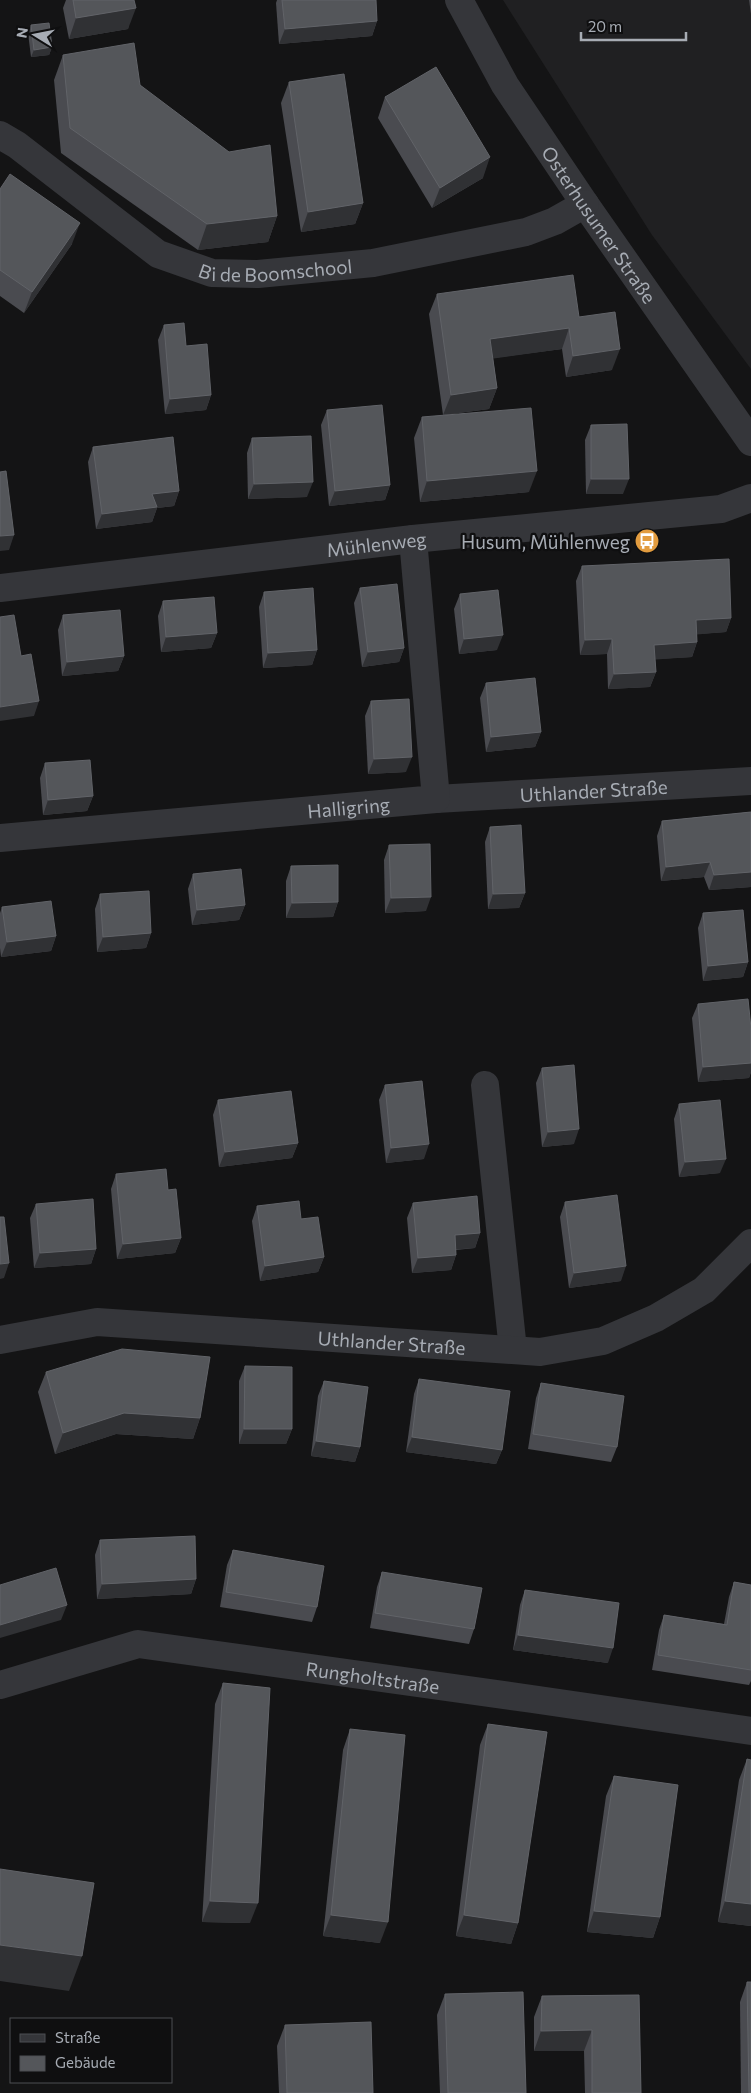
<svg xmlns="http://www.w3.org/2000/svg" width="751" height="2093" font-family="Commissioner,sans-serif">
<style>
.built{fill:#202022}
.lines{fill:none;stroke-linecap:round;stroke-linejoin:round}
.minor{stroke:#35363a;stroke-width:28}
.wall{fill:#4a4b50}
.shaded-wall{fill:#303134}
.building{fill:#54565a;stroke:#616368}
.labels{text-anchor:middle;dominant-baseline:central;stroke-width:4.5;stroke-linejoin:round;paint-order:stroke}
.street-label{font-size:19px;fill:#a7acb4;stroke:#0f0f10}
.poi-label{font-size:19px;fill:#a7acb4;stroke:#0f0f10;text-anchor:end}
</style>
<rect width="100%" height="100%" fill="#141415"/>
<path class="built" d="M 503,0 L 751,0 L 751,369 L 652,235 Z"/>
<g class="lines">
<g class="minor">
<path id="s1" d="M 459,0 L 505,85 L 585,204 L 751,442"/>
<path id="s2" d="M 0,135 L 17,145 L 158,254 L 212,273 L 258,274 L 373,263 L 526,232 L 555,221 L 585,204"/>
<path id="s3" d="M 0,588 L 413,539 L 721,509 L 751,498"/>
<path id="s4" d="M 436,799 L 751,781"/>
<path id="s5" d="M 0,838 L 436,799 L 413,539"/>
<path d="M 485,1085 L 513,1350"/>
<path id="s6" d="M 0,1340 L 97,1322 L 540,1352 L 603,1341 L 656,1318 L 704,1290 L 751,1243"/>
<path id="s7" d="M 0,1685 L 138,1644 L 532,1699 L 751,1731"/>
</g>
</g>
<g class="wall">
<path d="M 66,0 L 134,0 L 128,29 L 69,39 L 63,8 Z"/>
<path d="M 277,0 L 282,0 L 377,21 L 372,36 L 279,44 L 276,3 Z"/>
<path d="M 749,0 L 751,0 L 751,14 Z"/>
<path d="M 31,25 L 52,47 L 49,55 L 31,57 L 28,33 Z"/>
<path d="M 63,55 L 140,85 L 277,216 L 268,242 L 198,250 L 61,153 L 54,80 Z"/>
<path d="M 289,82 L 363,203 L 355,224 L 301,232 L 281,103 Z"/>
<path d="M 385,97 L 483,178 L 432,208 L 378,118 Z"/>
<path d="M 0,189 L 72,244 L 24,313 L 0,296 Z"/>
<path d="M 437,294 L 579,317 L 612,370 L 566,377 L 562,349 L 493,358 L 497,388 L 489,409 L 443,415 L 429,314 Z"/>
<path d="M 164,325 L 186,346 L 211,395 L 206,410 L 165,414 L 158,340 Z"/>
<path d="M 327,410 L 390,485 L 385,500 L 329,506 L 321,425 Z"/>
<path d="M 422,417 L 529,492 L 420,502 L 414,438 Z"/>
<path d="M 591,425 L 623,494 L 586,494 L 585,440 Z"/>
<path d="M 252,438 L 307,497 L 248,499 L 247,453 Z"/>
<path d="M 93,447 L 179,491 L 174,506 L 157,508 L 152,522 L 96,529 L 88,462 Z"/>
<path d="M 582,566 L 731,618 L 726,632 L 697,634 L 697,642 L 692,657 L 655,659 L 656,672 L 650,687 L 608,689 L 607,654 L 580,655 L 576,581 Z"/>
<path d="M 360,588 L 404,648 L 399,662 L 362,667 L 354,603 Z"/>
<path d="M 264,592 L 317,650 L 312,665 L 263,668 L 259,607 Z"/>
<path d="M 460,594 L 497,650 L 459,654 L 454,609 Z"/>
<path d="M 163,601 L 217,633 L 211,648 L 161,652 L 158,616 Z"/>
<path d="M 63,615 L 124,656 L 118,671 L 62,676 L 58,630 Z"/>
<path d="M 486,683 L 541,732 L 535,747 L 486,752 L 480,698 Z"/>
<path d="M 371,701 L 406,772 L 368,774 L 365,716 Z"/>
<path d="M 45,763 L 93,796 L 87,811 L 43,815 L 40,778 Z"/>
<path d="M 751,812 L 751,887 L 709,890 L 704,877 L 661,881 L 657,836 L 662,821 Z"/>
<path d="M 490,827 L 525,893 L 519,908 L 488,909 L 485,842 Z"/>
<path d="M 389,845 L 426,911 L 385,913 L 384,860 Z"/>
<path d="M 291,866 L 338,902 L 333,917 L 286,918 L 286,881 Z"/>
<path d="M 193,874 L 245,905 L 239,920 L 192,925 L 188,889 Z"/>
<path d="M 100,894 L 151,933 L 146,948 L 97,952 L 95,909 Z"/>
<path d="M 2,907 L 56,936 L 51,951 L 1,957 L 0,948 L 0,913 Z"/>
<path d="M 703,913 L 748,962 L 743,977 L 703,981 L 698,928 Z"/>
<path d="M 698,1004 L 751,1028 L 751,1072 L 749,1078 L 698,1082 L 692,1018 Z"/>
<path d="M 542,1068 L 574,1144 L 542,1147 L 536,1083 Z"/>
<path d="M 385,1085 L 424,1159 L 386,1163 L 379,1100 Z"/>
<path d="M 218,1100 L 298,1143 L 292,1158 L 219,1167 L 213,1115 Z"/>
<path d="M 679,1104 L 720,1173 L 679,1177 L 674,1119 Z"/>
<path d="M 116,1174 L 168,1190 L 181,1238 L 175,1253 L 117,1259 L 111,1189 Z"/>
<path d="M 565,1202 L 621,1281 L 569,1288 L 560,1217 Z"/>
<path d="M 413,1203 L 480,1233 L 475,1248 L 456,1250 L 456,1255 L 451,1270 L 412,1273 L 407,1218 Z"/>
<path d="M 36,1204 L 96,1249 L 91,1264 L 34,1268 L 30,1218 Z"/>
<path d="M 257,1206 L 301,1219 L 324,1257 L 318,1272 L 260,1281 L 252,1221 Z"/>
<path d="M 245,1366 L 292,1429 L 286,1444 L 239,1444 L 239,1381 Z"/>
<path d="M 46,1372 L 200,1418 L 193,1439 L 116,1434 L 55,1454 L 38,1392 Z"/>
<path d="M 419,1379 L 502,1450 L 496,1464 L 406,1452 L 414,1394 Z"/>
<path d="M 324,1381 L 360,1447 L 355,1462 L 311,1456 L 318,1396 Z"/>
<path d="M 541,1383 L 617,1447 L 611,1462 L 528,1449 L 536,1398 Z"/>
<path d="M 100,1540 L 196,1579 L 191,1594 L 97,1599 L 95,1555 Z"/>
<path d="M 233,1550 L 317,1607 L 312,1622 L 220,1607 L 227,1565 Z"/>
<path d="M 382,1572 L 474,1629 L 469,1644 L 370,1628 L 377,1587 Z"/>
<path d="M 734,1582 L 751,1585 L 751,1681 L 749,1685 L 652,1670 L 659,1630 L 664,1615 L 724,1624 L 729,1597 Z"/>
<path d="M 525,1590 L 608,1663 L 513,1650 L 520,1605 Z"/>
<path d="M 223,1683 L 250,1923 L 202,1922 L 215,1704 Z"/>
<path d="M 488,1724 L 518,1923 L 511,1944 L 456,1936 L 480,1745 Z"/>
<path d="M 350,1729 L 380,1943 L 323,1936 L 343,1750 Z"/>
<path d="M 747,1759 L 751,1926 L 718,1922 L 739,1780 Z"/>
<path d="M 614,1776 L 660,1917 L 653,1938 L 587,1932 L 606,1796 Z"/>
<path d="M 747,1982 L 751,2093 L 741,2093 L 740,2002 Z"/>
<path d="M 445,1994 L 526,2093 L 440,2093 L 437,2015 Z"/>
<path d="M 639,1995 L 641,2093 L 585,2093 L 584,2051 L 534,2051 L 534,2017 L 542,1996 Z"/>
<path d="M 285,2025 L 373,2093 L 279,2093 L 277,2046 Z"/>
</g>
<g class="shaded-wall">
<path d="M 136,8 L 128,29 L 69,39 L 76,18 Z"/>
<path d="M 377,21 L 372,36 L 279,44 L 285,29 Z"/>
<path d="M 52,47 L 49,55 L 31,57 L 34,50 Z"/>
<path d="M 490,157 L 483,178 L 432,208 L 440,188 Z"/>
<path d="M 363,203 L 355,224 L 301,232 L 308,212 Z"/>
<path d="M 277,216 L 268,242 L 198,250 L 207,224 Z"/>
<path d="M 80,223 L 72,244 L 24,313 L 32,292 Z"/>
<path d="M 569,328 L 562,349 L 483,360 L 490,339 Z"/>
<path d="M 620,349 L 612,370 L 566,377 L 573,356 Z"/>
<path d="M 497,388 L 489,409 L 443,415 L 451,395 Z"/>
<path d="M 211,395 L 206,410 L 165,414 L 170,399 Z"/>
<path d="M 537,471 L 529,492 L 420,502 L 427,481 Z"/>
<path d="M 591,479 L 629,479 L 623,494 L 586,494 Z"/>
<path d="M 313,482 L 307,497 L 248,499 L 254,484 Z"/>
<path d="M 390,485 L 385,500 L 329,506 L 335,491 Z"/>
<path d="M 179,491 L 174,506 L 157,508 L 152,522 L 96,529 L 102,514 L 152,494 Z"/>
<path d="M 14,535 L 9,550 L 0,551 L 0,536 Z"/>
<path d="M 731,618 L 726,632 L 691,635 L 696,620 Z"/>
<path d="M 217,633 L 211,648 L 161,652 L 166,637 Z"/>
<path d="M 503,635 L 497,650 L 459,654 L 464,639 Z"/>
<path d="M 612,639 L 607,654 L 580,655 L 585,640 Z"/>
<path d="M 697,642 L 692,657 L 649,660 L 654,645 Z"/>
<path d="M 404,648 L 399,662 L 362,667 L 368,652 Z"/>
<path d="M 317,650 L 312,665 L 263,668 L 268,653 Z"/>
<path d="M 124,656 L 118,671 L 62,676 L 67,662 Z"/>
<path d="M 656,672 L 650,687 L 608,689 L 614,674 Z"/>
<path d="M 39,701 L 34,716 L 0,721 L 0,707 Z"/>
<path d="M 541,732 L 535,747 L 486,752 L 491,737 Z"/>
<path d="M 412,757 L 406,772 L 368,774 L 374,759 Z"/>
<path d="M 93,796 L 87,811 L 43,815 L 48,800 Z"/>
<path d="M 710,862 L 704,877 L 661,881 L 666,867 Z"/>
<path d="M 751,872 L 751,887 L 709,890 L 714,875 Z"/>
<path d="M 525,893 L 519,908 L 488,909 L 493,894 Z"/>
<path d="M 431,897 L 426,911 L 385,913 L 391,898 Z"/>
<path d="M 338,902 L 333,917 L 286,918 L 292,903 Z"/>
<path d="M 245,905 L 239,920 L 192,925 L 197,910 Z"/>
<path d="M 151,933 L 146,948 L 97,952 L 103,937 Z"/>
<path d="M 56,936 L 51,951 L 1,957 L 7,942 Z"/>
<path d="M 748,962 L 743,977 L 703,981 L 708,966 Z"/>
<path d="M 751,1063 L 751,1072 L 749,1078 L 698,1082 L 703,1067 Z"/>
<path d="M 579,1129 L 574,1144 L 542,1147 L 548,1132 Z"/>
<path d="M 298,1143 L 292,1158 L 219,1167 L 225,1152 Z"/>
<path d="M 429,1144 L 424,1159 L 386,1163 L 391,1148 Z"/>
<path d="M 726,1159 L 720,1173 L 679,1177 L 685,1162 Z"/>
<path d="M 480,1233 L 475,1248 L 449,1250 L 455,1235 Z"/>
<path d="M 181,1238 L 175,1253 L 117,1259 L 123,1244 Z"/>
<path d="M 96,1249 L 91,1264 L 34,1268 L 40,1253 Z"/>
<path d="M 456,1255 L 451,1270 L 412,1273 L 418,1258 Z"/>
<path d="M 324,1257 L 318,1272 L 260,1281 L 265,1266 Z"/>
<path d="M 9,1263 L 4,1278 L 0,1279 L 0,1264 Z"/>
<path d="M 626,1266 L 621,1281 L 569,1288 L 574,1273 Z"/>
<path d="M 124,1413 L 200,1418 L 193,1439 L 116,1434 L 55,1454 L 63,1433 Z"/>
<path d="M 244,1429 L 292,1429 L 286,1444 L 239,1444 Z"/>
<path d="M 412,1437 L 502,1450 L 496,1464 L 406,1452 Z"/>
<path d="M 316,1441 L 360,1447 L 355,1462 L 311,1456 Z"/>
<path d="M 196,1579 L 191,1594 L 97,1599 L 102,1584 Z"/>
<path d="M 67,1605 L 61,1620 L 0,1638 L 0,1625 Z"/>
<path d="M 518,1635 L 613,1648 L 608,1663 L 513,1650 Z"/>
<path d="M 210,1901 L 258,1903 L 250,1923 L 202,1922 Z"/>
<path d="M 725,1901 L 751,1904 L 751,1926 L 718,1922 Z"/>
<path d="M 594,1911 L 660,1917 L 653,1938 L 587,1932 Z"/>
<path d="M 331,1915 L 388,1922 L 380,1943 L 323,1936 Z"/>
<path d="M 464,1915 L 518,1923 L 511,1944 L 456,1936 Z"/>
<path d="M 0,1945 L 82,1956 L 69,1991 L 0,1981 Z"/>
<path d="M 592,2030 L 584,2051 L 534,2051 L 541,2031 Z"/>
</g>
<g class="building">
<path d="M 73,0 L 134,0 L 136,8 L 76,18 Z"/>
<path d="M 282,0 L 376,0 L 377,21 L 285,29 Z"/>
<path d="M 49,23 L 52,47 L 34,50 L 31,25 Z"/>
<path d="M 134,43 L 140,85 L 229,152 L 270,145 L 277,216 L 207,224 L 70,128 L 63,55 Z"/>
<path d="M 436,67 L 490,157 L 440,188 L 385,97 Z"/>
<path d="M 344,74 L 363,203 L 308,212 L 289,82 Z"/>
<path d="M 10,174 L 80,223 L 32,292 L 0,270 L 0,189 Z"/>
<path d="M 573,275 L 579,317 L 615,312 L 620,349 L 573,356 L 569,328 L 490,339 L 497,388 L 451,395 L 437,294 Z"/>
<path d="M 184,323 L 186,346 L 207,344 L 211,395 L 170,399 L 164,325 Z"/>
<path d="M 382,405 L 390,485 L 335,491 L 327,410 Z"/>
<path d="M 531,408 L 537,471 L 427,481 L 422,417 Z"/>
<path d="M 627,424 L 629,479 L 591,479 L 591,425 Z"/>
<path d="M 311,436 L 313,482 L 254,484 L 252,438 Z"/>
<path d="M 173,437 L 179,491 L 152,494 L 157,507 L 102,514 L 93,447 Z"/>
<path d="M 6,471 L 14,535 L 0,536 L 0,472 Z"/>
<path d="M 729,559 L 731,618 L 696,620 L 697,642 L 654,645 L 656,672 L 614,674 L 612,639 L 585,640 L 582,566 Z"/>
<path d="M 397,584 L 404,648 L 368,652 L 360,588 Z"/>
<path d="M 313,588 L 317,650 L 268,653 L 264,592 Z"/>
<path d="M 498,590 L 503,635 L 464,639 L 460,594 Z"/>
<path d="M 214,597 L 217,633 L 166,637 L 163,601 Z"/>
<path d="M 120,610 L 124,656 L 67,662 L 63,615 Z"/>
<path d="M 14,615 L 21,656 L 31,654 L 39,701 L 0,707 L 0,617 Z"/>
<path d="M 535,678 L 541,732 L 491,737 L 486,683 Z"/>
<path d="M 409,699 L 412,757 L 374,759 L 371,701 Z"/>
<path d="M 90,760 L 93,796 L 48,800 L 45,763 Z"/>
<path d="M 751,812 L 751,872 L 714,875 L 710,862 L 666,867 L 662,821 Z"/>
<path d="M 521,825 L 525,893 L 493,894 L 490,827 Z"/>
<path d="M 430,844 L 431,897 L 391,898 L 389,845 Z"/>
<path d="M 338,865 L 338,902 L 292,903 L 291,866 Z"/>
<path d="M 241,869 L 245,905 L 197,910 L 193,874 Z"/>
<path d="M 149,891 L 151,933 L 103,937 L 100,894 Z"/>
<path d="M 51,901 L 56,936 L 7,942 L 2,907 Z"/>
<path d="M 743,910 L 748,962 L 708,966 L 703,913 Z"/>
<path d="M 748,999 L 751,1028 L 751,1063 L 703,1067 L 698,1004 Z"/>
<path d="M 574,1065 L 579,1129 L 548,1132 L 542,1068 Z"/>
<path d="M 422,1081 L 429,1144 L 391,1148 L 385,1085 Z"/>
<path d="M 291,1091 L 298,1143 L 225,1152 L 218,1100 Z"/>
<path d="M 720,1100 L 726,1159 L 685,1162 L 679,1104 Z"/>
<path d="M 166,1169 L 168,1190 L 176,1189 L 181,1238 L 123,1244 L 116,1174 Z"/>
<path d="M 617,1195 L 626,1266 L 574,1273 L 565,1202 Z"/>
<path d="M 477,1196 L 480,1233 L 455,1235 L 456,1255 L 418,1258 L 413,1203 Z"/>
<path d="M 93,1199 L 96,1249 L 40,1253 L 36,1204 Z"/>
<path d="M 299,1201 L 301,1219 L 318,1217 L 324,1257 L 265,1266 L 257,1206 Z"/>
<path d="M 0,1217 L 4,1217 L 9,1263 L 0,1264 Z"/>
<path d="M 122,1349 L 210,1357 L 200,1418 L 124,1413 L 63,1433 L 46,1372 Z"/>
<path d="M 245,1366 L 292,1367 L 292,1429 L 244,1429 Z"/>
<path d="M 419,1379 L 510,1391 L 502,1450 L 412,1437 Z"/>
<path d="M 324,1381 L 368,1387 L 360,1447 L 316,1441 Z"/>
<path d="M 541,1383 L 624,1396 L 617,1447 L 533,1434 Z"/>
<path d="M 195,1536 L 196,1579 L 102,1584 L 100,1540 Z"/>
<path d="M 233,1550 L 324,1566 L 317,1607 L 226,1592 Z"/>
<path d="M 56,1568 L 67,1605 L 0,1625 L 0,1585 Z"/>
<path d="M 382,1572 L 482,1588 L 474,1629 L 375,1613 Z"/>
<path d="M 734,1582 L 751,1585 L 751,1670 L 658,1655 L 664,1615 L 727,1625 Z"/>
<path d="M 525,1590 L 619,1603 L 613,1648 L 518,1635 Z"/>
<path d="M 223,1683 L 270,1688 L 258,1903 L 210,1901 Z"/>
<path d="M 488,1724 L 547,1732 L 518,1923 L 464,1915 Z"/>
<path d="M 350,1729 L 405,1735 L 388,1922 L 331,1915 Z"/>
<path d="M 747,1759 L 751,1760 L 751,1904 L 725,1901 Z"/>
<path d="M 614,1776 L 678,1785 L 660,1917 L 594,1911 Z"/>
<path d="M 0,1869 L 94,1883 L 82,1956 L 0,1945 Z"/>
<path d="M 747,1982 L 751,1982 L 751,2093 L 749,2093 Z"/>
<path d="M 523,1992 L 526,2093 L 448,2093 L 445,1994 Z"/>
<path d="M 639,1995 L 641,2093 L 592,2093 L 592,2030 L 541,2031 L 542,1996 Z"/>
<path d="M 371,2022 L 373,2093 L 287,2093 L 285,2025 Z"/>
</g>
<defs>
<symbol id="bus-disc" viewBox="-11 -11 22 22"><circle r="9.5" fill="#e29c3f" stroke="#0f0f10"/><path d="M-5-6H5V4H4V6H2V4H-2V6H-4V4H-5ZM-3.5-4V0h7V-4ZM-3.5 1.2v1.5H-2V1.2ZM2 1.2v1.5H3.5V1.2Z" fill="#fff"/></symbol>
</defs>
<g fill-rule="evenodd">
<use href="#bus-disc" x="633" y="527" width="28" height="28"/>
</g>
<g class="labels">
<g class="street-label">
<text stroke="none"><textPath href="#s1" startOffset="265">Osterhusumer Straße</textPath></text>
<text stroke="none"><textPath href="#s2" startOffset="319">Bi de Boomschool</textPath></text>
<text stroke="none"><textPath href="#s3" startOffset="379">Mühlenweg</textPath></text>
<text stroke="none"><textPath href="#s4" startOffset="158">Uthlander Straße</textPath></text>
<text stroke="none"><textPath href="#s5" startOffset="350">Halligring</textPath></text>
<text stroke="none"><textPath href="#s6" startOffset="394">Uthlander Straße</textPath></text>
<text stroke="none"><textPath href="#s7" startOffset="381">Rungholtstraße</textPath></text>
</g>
<g class="poi-label">
<text x="630" y="541">Husum, Mühlenweg</text>
</g>
</g>
<rect x="10" y="2018" width="162" height="65" fill="#0f0f10" stroke="#4c4e52"/>
<rect x="20" y="2034" width="25" height="8" fill="#35363a" stroke="#4c4e52"/>
<text x="55" y="2043" font-size="15" fill="#a7acb4">Straße</text>
<rect x="20" y="2056" width="25" height="15" fill="#54565a" stroke="#4c4e52"/>
<text x="55" y="2068" font-size="15" fill="#a7acb4">Gebäude</text>
<g transform="translate(35 35) rotate(280)" stroke="#0f0f10" stroke-width="4" paint-order="stroke">
<path d="M0-4L9 19L0 12L-9 19Z" fill="#a7acb4"/>
<text y="-8" font-size="14" font-weight="bold" text-anchor="middle" fill="#a7acb4">N</text>
</g>
<path d="M581 32v8h105v-8" fill="none" stroke="#a7acb4" stroke-width="2.5"/>
<text x="588" y="32" font-size="15" fill="#a7acb4" stroke="#0f0f10" stroke-width="4" paint-order="stroke">20 m</text>
</svg>
